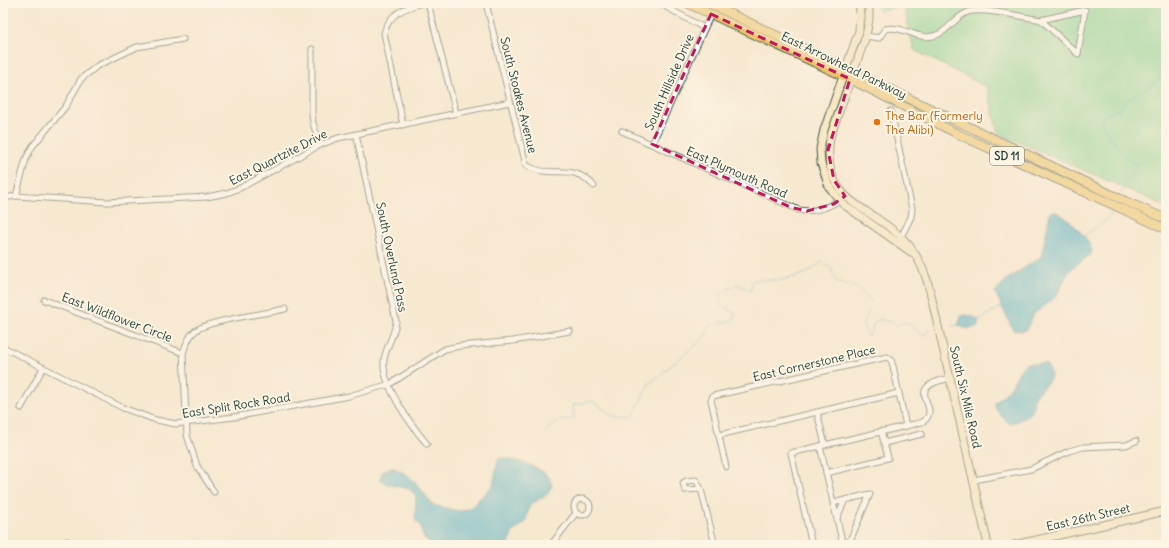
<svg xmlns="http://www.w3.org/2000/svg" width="1169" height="548" font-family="Delius,sans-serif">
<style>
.green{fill:#82d597;stroke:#508966}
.water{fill:#48afc8;stroke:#34767e}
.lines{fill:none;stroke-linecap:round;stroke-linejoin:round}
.stream{stroke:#48afc8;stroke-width:1}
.minor-casing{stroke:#3f574b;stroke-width:7}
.secondary-casing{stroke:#3f574b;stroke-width:9}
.primary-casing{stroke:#3f574b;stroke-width:10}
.minor{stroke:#fff;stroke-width:5}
.secondary{stroke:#f8e8c3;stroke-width:7}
.primary{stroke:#edc569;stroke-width:8}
.marked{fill:none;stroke:#c2185b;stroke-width:3;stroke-dasharray:8 5;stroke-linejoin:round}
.food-dot{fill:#e8710a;stroke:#fcf5e5;stroke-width:1.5}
.labels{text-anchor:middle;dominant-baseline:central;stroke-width:4;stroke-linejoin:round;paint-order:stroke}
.shield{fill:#fcf5e5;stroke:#617469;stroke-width:1}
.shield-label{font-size:11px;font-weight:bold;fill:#1f3d34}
.street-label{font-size:12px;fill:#1f3d34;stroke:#fcf5e5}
.food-label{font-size:12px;fill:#c56008;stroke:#fcf5e5;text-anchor:start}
</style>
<rect width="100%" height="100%" fill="#fcf5e5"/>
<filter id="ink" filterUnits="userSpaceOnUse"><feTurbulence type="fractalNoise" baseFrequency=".025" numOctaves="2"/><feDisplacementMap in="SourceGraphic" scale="8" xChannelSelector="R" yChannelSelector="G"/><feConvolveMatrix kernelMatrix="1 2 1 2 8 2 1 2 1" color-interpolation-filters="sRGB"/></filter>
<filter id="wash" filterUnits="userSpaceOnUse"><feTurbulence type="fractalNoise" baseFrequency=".012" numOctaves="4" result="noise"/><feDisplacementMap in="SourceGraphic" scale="16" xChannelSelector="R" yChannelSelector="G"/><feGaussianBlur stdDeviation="0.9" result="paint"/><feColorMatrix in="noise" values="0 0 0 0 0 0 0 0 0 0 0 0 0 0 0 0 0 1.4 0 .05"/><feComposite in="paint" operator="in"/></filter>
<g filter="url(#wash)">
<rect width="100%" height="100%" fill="#f7e8d0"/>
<path class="green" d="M 876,3 L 1166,3 L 1166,206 L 998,133 L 987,87 L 914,50 L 904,6 L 878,11 Z"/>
<g class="water">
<path d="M 1052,211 C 1063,211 1094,242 1092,253 L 1069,271 L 1056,297 L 1034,314 L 1026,330 L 1021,331 L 1013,330 L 995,292 L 1006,280 L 1041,257 L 1050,213 Z"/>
<path d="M 966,315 L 972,316 L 979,320 L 978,326 C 971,330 963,329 958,325 L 961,316 Z"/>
<path d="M 1027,363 L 1046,364 C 1061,381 1038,386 1034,399 C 1033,404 1035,410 1030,414 C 1025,418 1016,422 1010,424 C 980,398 1002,404 1013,383 C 1018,375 1019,368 1027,363 Z"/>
<path d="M 500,458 C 512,458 541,467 549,477 C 550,479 551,483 552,486 L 548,494 L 530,505 L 525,523 L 512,533 L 509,545 L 433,545 L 423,537 L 420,526 L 415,520 L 416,496 L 409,489 L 386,484 L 380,479 L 382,472 L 391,467 C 413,474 420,488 433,505 L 460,511 L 470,508 L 493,485 L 498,460 Z"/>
</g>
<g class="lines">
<g class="stream">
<path d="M 1144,90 L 1158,81 L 1166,66"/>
<path d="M 1121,194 L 1130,176 L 1138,165 L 1125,157 L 1103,126 L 1102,120 L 1106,115 L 1120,109 L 1125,101 L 1138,93"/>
<path d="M 1084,236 L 1110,217 L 1112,211"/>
<path d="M 869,311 L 863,324 L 868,336 L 872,332 L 873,324 L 880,319 L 897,325 L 906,322 L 924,336 L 929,329"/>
<path d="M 978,320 L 1002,307"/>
<path d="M 952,326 L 958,325"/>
<path d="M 546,431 L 557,421 L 574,418 L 573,405 L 592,401 L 614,416 L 633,417 L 648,385 L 704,338 L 709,326 L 734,320 L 735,313 L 720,305 L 721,293 L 738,284 L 750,291 L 753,280 L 782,280 L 807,273 L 822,262 L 831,268 L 836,281 L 858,288 L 872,302"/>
</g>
</g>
</g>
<g filter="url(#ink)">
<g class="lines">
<defs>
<g id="minor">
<path d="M 428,3 L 456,113"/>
<path d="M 486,3 L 526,165 C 552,181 570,160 594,186"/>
<path d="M 659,3 L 704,28"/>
<path d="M 1085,10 L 1078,54 L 1041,20 Z"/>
<path d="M 866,36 L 879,38 L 885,29 C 904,25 916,40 933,36 C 948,33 954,17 968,12 C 982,7 1024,17 1041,20"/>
<path d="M 312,49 L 312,113 L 313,123 L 320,145"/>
<path d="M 891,111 L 912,209 L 911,217 L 900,239"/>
<path d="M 403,125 L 384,33 C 389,13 405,8 422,3"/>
<path d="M 622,131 L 799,210 C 814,213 830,207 841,199"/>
<path d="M 356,134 L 396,321 C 395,335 386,346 384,360 C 381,385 412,426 427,444"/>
<path d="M 652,144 L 711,14"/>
<path d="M 16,196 L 26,159 L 32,147 L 66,106 L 81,79 L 97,66 L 137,47 L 183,39"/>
<path d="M 3,198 L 16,196 L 107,202 L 207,197 L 227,193 L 242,187 L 320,145 L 338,138 L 510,102"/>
<path d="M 44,300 L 183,353"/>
<path d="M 3,347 L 123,408 L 156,420 L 176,424 L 234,417 L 349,396 L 390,384 L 445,349 L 460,346 L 513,341 L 570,331"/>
<path d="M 21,408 L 43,368"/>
<path d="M 817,412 L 825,445"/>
<path d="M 719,435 L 899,393"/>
<path d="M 884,443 L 922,434"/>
<path d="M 820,446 L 906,426"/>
<path d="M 726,467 L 711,400 L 713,396 L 887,357 L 891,360 L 893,366 L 906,426 C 911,424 920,424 924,421 C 943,406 899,388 951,378"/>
<path d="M 826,473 L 888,458 L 881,431"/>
<path d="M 974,480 L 1031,469 L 1069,451 L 1083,447 L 1126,445 L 1136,441"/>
<path d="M 701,489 L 685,490 L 683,483 L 686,481 L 696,480 L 701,489 L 715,545"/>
<path d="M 214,492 L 197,466 L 187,435 L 183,353 C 186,345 188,337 195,331 C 208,320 265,314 285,309"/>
<circle cx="582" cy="507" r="8"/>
<path d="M 833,503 L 870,494 L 848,545"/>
<path d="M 837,518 L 845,500"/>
<path d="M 57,545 L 67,541"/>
<path d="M 551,545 L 576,513"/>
<path d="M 812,545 L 791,453 L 820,446 L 843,545"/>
</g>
<g id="secondary">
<path d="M 860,3 L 859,31 L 824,130 L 820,149 L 821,163 L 829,187 L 843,204 L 911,252"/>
<path d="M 869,3 L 869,19 L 866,36 L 830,137 C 821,200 862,202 900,236 C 916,250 925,271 930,291 L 988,545"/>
<path d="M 1014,545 L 1166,511"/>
</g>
<g id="primary">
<path d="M 687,3 L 850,79 L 958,134 L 1166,229"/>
<path d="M 708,3 L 1125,201 L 1166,219"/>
</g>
</defs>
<use href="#minor" class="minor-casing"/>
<use href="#secondary" class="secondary-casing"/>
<use href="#primary" class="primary-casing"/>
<use href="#minor" class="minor"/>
<use href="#secondary" class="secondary"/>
<use href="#primary" class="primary"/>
</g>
</g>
<path d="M0 0H1169V548H0ZM 711,14 L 850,79 L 828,150 L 834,180 L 845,196 L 834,204 L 807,211 L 790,207 L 652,144 Z" fill="#f7e8d0" fill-opacity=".55" fill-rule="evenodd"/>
<path class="marked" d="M 711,14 L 850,79 L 828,150 L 834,180 L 845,196 L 834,204 L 807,211 L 790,207 L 652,144 Z"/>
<circle class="food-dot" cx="877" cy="122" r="4"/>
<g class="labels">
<rect class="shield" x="990" y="147" width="34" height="18" rx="3"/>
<g class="shield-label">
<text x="1007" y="156">SD 11</text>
</g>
<g class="street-label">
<text transform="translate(844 65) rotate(26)">East Arrowhead Parkway</text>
<text transform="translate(669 82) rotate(-66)">South Hillside Drive</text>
<text transform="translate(519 95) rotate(76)">South Stoakes Avenue</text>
<text transform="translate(278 157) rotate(-27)">East Quartzite Drive</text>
<text transform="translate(737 172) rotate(24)">East Plymouth Road</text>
<text transform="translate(392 257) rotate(78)">South Overlund Pass</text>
<text transform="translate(117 317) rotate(21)">East Wildflower Circle</text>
<text transform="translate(814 363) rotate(-13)">East Cornerstone Place</text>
<text transform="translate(966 397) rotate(77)">South Six Mile Road</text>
<text transform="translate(236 405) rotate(-9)">East Split Rock Road</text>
<text transform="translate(1088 517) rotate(-13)">East 26th Street</text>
</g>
<g class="food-label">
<text x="885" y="115">The Bar (Formerly<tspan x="885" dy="14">The Alibi)</tspan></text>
</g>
</g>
<rect width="1169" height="548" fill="none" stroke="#fcf5e5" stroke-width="16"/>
</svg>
